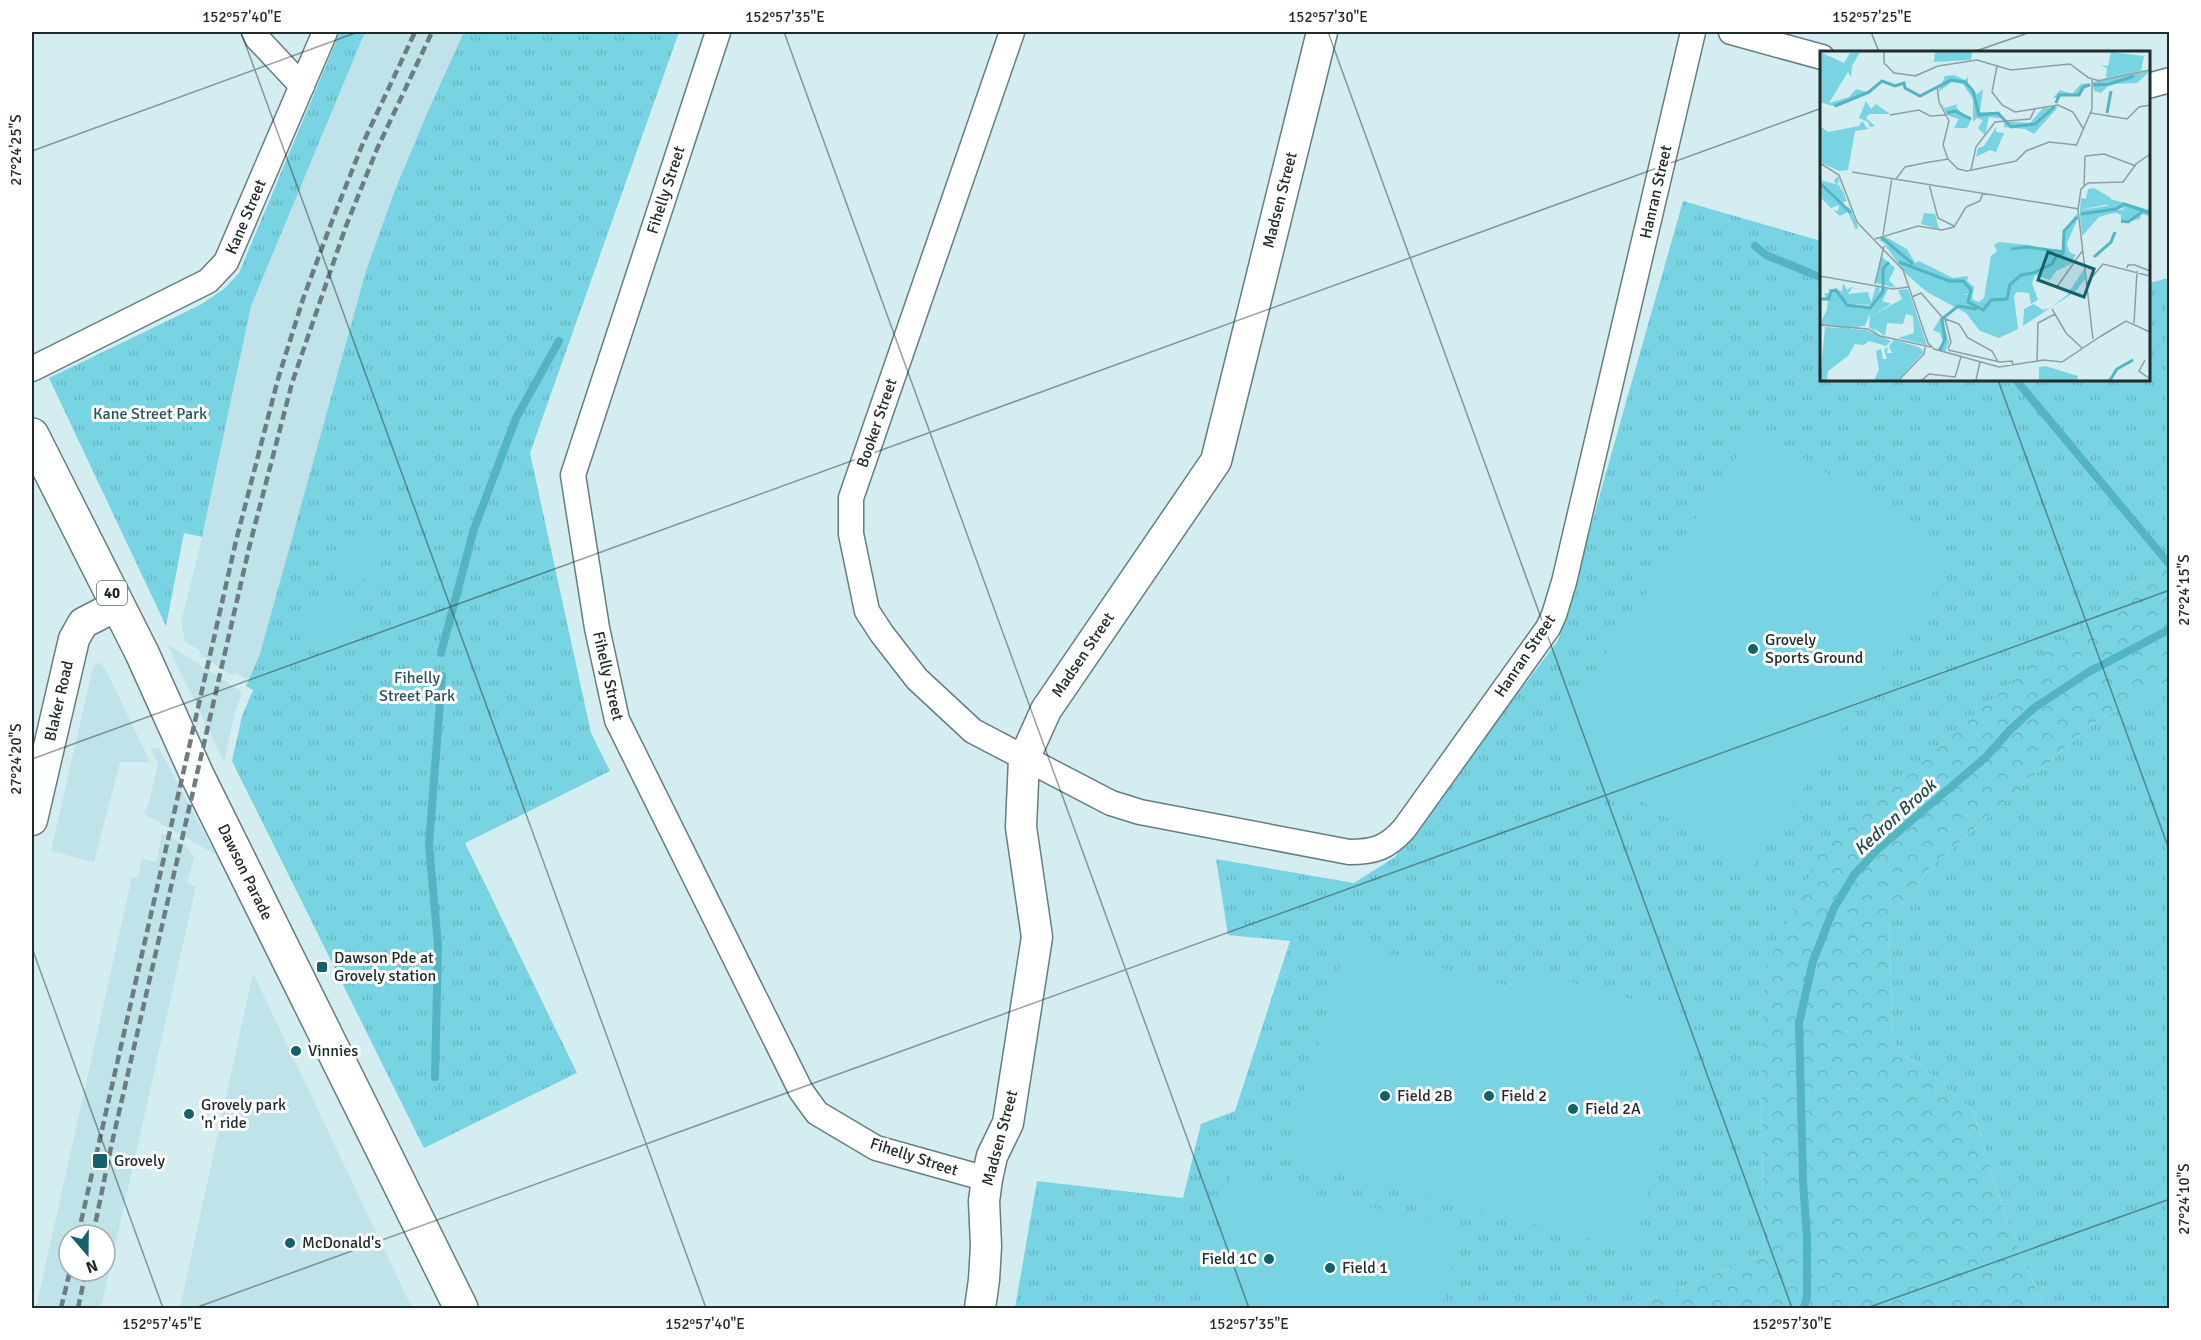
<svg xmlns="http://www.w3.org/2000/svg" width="2201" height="1340" font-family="Signika,sans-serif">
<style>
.built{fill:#bfe3e8;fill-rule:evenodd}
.grass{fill:url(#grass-tufts)}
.forest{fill:url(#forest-crowns)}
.pitch{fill:#78d4e2}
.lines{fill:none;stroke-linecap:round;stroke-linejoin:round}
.stream{stroke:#53b4c2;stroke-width:8}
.minor-casing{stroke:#667d81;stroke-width:27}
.tertiary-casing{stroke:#667d81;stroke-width:33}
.primary-casing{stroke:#667d81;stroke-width:36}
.minor{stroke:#fff;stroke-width:24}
.tertiary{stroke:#fff;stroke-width:30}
.primary{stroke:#fff;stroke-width:33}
.rail{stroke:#6c7c7f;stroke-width:4.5;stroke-dasharray:9 4.5;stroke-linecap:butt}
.ticks{fill:none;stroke:#212b2c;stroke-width:1.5;stroke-opacity:0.45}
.poi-dot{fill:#13616b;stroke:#fff;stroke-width:2}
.labels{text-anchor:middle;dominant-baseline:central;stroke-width:6;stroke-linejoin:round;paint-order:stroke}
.shield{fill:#fff;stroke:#646b6b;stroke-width:1.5}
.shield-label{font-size:15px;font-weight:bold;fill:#212b2c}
.street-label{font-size:16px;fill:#212b2c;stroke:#fff}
.park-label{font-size:16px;fill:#28535a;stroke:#fff}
.poi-label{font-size:16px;fill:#212b2c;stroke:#fff;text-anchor:start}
.water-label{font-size:18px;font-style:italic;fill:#1e4a50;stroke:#fff}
.inset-river{fill:none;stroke:#53b4c2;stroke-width:3}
.inset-road{fill:none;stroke:#8c9fa2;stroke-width:1.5}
.view{fill:#13616b;fill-opacity:0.15;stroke:#13616b;stroke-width:3}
.inset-edge{fill:none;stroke:#212b2c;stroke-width:3}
.neatline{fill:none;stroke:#212b2c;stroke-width:2}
.ticks-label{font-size:15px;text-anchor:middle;fill:#212b2c}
</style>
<defs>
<pattern id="grass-tufts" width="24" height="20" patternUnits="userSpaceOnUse" patternTransform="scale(1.5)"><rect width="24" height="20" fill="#78d4e2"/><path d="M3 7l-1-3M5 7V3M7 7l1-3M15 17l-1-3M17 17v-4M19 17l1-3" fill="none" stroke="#68b6c2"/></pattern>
<pattern id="forest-crowns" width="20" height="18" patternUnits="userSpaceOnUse" patternTransform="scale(1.5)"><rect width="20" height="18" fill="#78d4e2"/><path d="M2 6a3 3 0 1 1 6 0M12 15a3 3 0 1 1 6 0" fill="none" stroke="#68b6c2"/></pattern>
</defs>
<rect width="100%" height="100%" fill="#d3edf1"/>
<g class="built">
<path d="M 365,32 L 464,32 L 428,111 L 395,190 L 260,654 L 249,680 L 236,673 L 231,675 L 202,656 L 199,650 L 185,641 L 181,622 L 201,542 L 251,306 Z"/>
<path d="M 167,644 L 242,692 L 235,712 L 224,762 Z"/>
<path d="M 99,662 L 105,668 L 150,762 L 120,762 L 94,862 L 51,851 L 93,667 Z"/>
<path d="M 151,748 L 159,748 L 215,854 L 144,814 L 149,802 L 158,764 Z"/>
<path d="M 162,833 L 185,845 L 194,857 L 187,884 L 196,886 L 101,1308 L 36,1308 L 132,877 L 138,878 L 142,859 L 157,862 ZM 69,1235 L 105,1235 L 105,1271 L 69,1271 Z"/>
<path d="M 253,973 L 412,1308 L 180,1308 Z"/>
</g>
<g class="grass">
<path d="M 340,32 L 365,32 L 251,306 L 202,537 L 184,533 L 166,626 L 49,378 L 200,305 L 224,289 L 239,273 Z"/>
<path d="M 464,32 L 679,32 L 530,453 L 591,733 L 610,771 L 465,843 L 577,1073 L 424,1148 L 232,761 L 242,716 L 253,690 L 246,686 L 260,654 L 366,271 L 395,190 L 428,111 Z"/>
<path d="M 1683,201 L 1821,241 L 1822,380 L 2148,380 L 2149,283 L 2169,278 L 2169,563 L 2044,653 L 1761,1086 L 1764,1255 L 1627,1308 L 1015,1308 L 1037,1181 L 1183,1198 L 1201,1124 L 1235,1111 L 1290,941 L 1228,935 L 1216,859 L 1354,883 L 1395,857 L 1559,639 Z"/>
<path d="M 2169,681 L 2169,1308 L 2044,1308 L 2005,1215 L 1973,1111 L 1893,1042 L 1889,921 L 1931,867 L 2092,724 Z"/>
</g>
<path class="forest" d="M 2169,563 L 2169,681 L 2092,724 L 1931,867 L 1889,921 L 1893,1042 L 1973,1111 L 2005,1215 L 2044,1308 L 1627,1308 L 1764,1255 L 1761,1086 L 1765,969 L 1823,846 L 2044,653 Z"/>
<g class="pitch">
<path d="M 1756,427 L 1956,558 L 1749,871 L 1549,741 Z"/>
<path d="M 346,535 L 385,545 L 376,582 L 336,571 Z"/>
<path d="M 338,605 L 363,614 L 355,645 L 336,644 L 314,652 L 296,623 L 311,607 Z"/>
<path d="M 1347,942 L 1520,989 L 1526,970 L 1686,1014 L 1681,1033 L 1691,1036 L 1631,1250 L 1287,1157 Z"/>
<path d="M 1231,1175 L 1461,1228 L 1442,1308 L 1199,1308 Z"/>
</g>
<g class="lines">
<g class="stream">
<path d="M 1755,246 L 1766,255 L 1822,278"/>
<path d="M 2016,380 L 2170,565"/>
<path d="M 441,653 L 474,529 L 516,418 L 559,341"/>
<path d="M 435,1077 L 438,945 L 429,845 L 442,676"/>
<path d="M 1804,1308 L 1807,1296 L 1807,1237 L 1803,1181 L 1799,1023 L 1813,961 L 1834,908 L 1854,875 L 1877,850 L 1986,757 L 2010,730 L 2034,708 L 2087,673 L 2170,629"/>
</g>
<defs>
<g id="minor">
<path d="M 254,32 L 257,38 L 302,86"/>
<path d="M 718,32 L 573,475 L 597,628 L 617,720 L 801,1091 L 817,1113 L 876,1148 L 987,1179"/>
<path d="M 1012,32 L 851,498 L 851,534 L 867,611 L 882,634 L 917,679 L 973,731 L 1111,803 L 1140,812 L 1349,852 C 1374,852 1387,848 1404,829 L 1548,628 L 1554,615 L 1564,582 L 1693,32"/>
<path d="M 1731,32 L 1822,57"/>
<path d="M 2148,86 L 2170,80"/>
<path d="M 32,369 L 208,281 L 226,262 L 325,32"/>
</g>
<g id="tertiary">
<path d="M 32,820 L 74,639 L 83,623 L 118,605"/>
<path d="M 980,1308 L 984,1280 L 986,1246 L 984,1201 L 987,1179 L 992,1156 L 1008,1123 L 1037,937 L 1021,827 L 1024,759 L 1046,710 L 1216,461 L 1322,32"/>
</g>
<path id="primary" d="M 32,435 L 142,653 L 197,775 L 461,1308"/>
</defs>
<use href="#minor" class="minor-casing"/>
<use href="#tertiary" class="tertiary-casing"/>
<use href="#primary" class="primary-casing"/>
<use href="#minor" class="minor"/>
<use href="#tertiary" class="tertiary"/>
<use href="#primary" class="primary"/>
<g class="rail">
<path d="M 78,1235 L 236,541 L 278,379 L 303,299 L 332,221 L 363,143 L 415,32"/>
<path d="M 93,1235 L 111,1147 L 250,544 L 292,383 L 346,226 L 377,149 L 432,32"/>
<path d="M 61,1308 L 70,1271"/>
<path d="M 78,1308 L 86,1271"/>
</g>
</g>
<path class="ticks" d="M 241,32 L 706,1308M 784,32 L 1249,1308M 1328,32 L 1792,1308M 1871,32 L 1879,52M 1973,52 L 2031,32M 32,151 L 358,32M 1998,380 L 2170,852M 32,759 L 1822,108M 32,948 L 163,1308M 195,1308 L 2170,590M 1867,1308 L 2170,1199"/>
<g class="poi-dot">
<circle cx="1753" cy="649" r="6"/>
<rect x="316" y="961" width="12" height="12" rx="3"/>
<circle cx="296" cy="1051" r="6"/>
<circle cx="1385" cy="1096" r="6"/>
<circle cx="1489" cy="1096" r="6"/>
<circle cx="1573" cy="1109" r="6"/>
<circle cx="189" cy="1114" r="6"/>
<rect x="92" y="1153" width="16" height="16" rx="3"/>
<circle cx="290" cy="1243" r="6"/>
<circle cx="1269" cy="1259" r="6"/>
<circle cx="1330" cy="1268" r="6"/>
</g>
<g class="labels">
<rect class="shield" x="97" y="581" width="30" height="24" rx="4.5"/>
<g class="shield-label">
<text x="112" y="593">40</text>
</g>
<g class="street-label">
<text transform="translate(666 190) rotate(-72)">Fihelly Street</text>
<text transform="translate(1656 192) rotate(-77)">Hanran Street</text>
<text transform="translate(1280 200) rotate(-76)">Madsen Street</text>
<text transform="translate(246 217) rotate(-67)">Kane Street</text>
<text transform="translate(877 423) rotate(-71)">Booker Street</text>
<text transform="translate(1083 655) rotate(-56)">Madsen Street</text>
<text transform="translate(1525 656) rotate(-56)">Hanran Street</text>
<text transform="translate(608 676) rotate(77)">Fihelly Street</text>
<text transform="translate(59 701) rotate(-77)">Blaker Road</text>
<text transform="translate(245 872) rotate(64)">Dawson Parade</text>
<text transform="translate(1000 1138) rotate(-75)">Madsen Street</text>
<text transform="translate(914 1157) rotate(18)">Fihelly Street</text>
</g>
<g class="park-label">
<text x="150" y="414">Kane Street Park</text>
<text x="417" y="678">Fihelly<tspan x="417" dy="18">Street Park</tspan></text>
</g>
<g class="poi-label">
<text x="1765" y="640">Grovely<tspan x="1765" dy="18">Sports Ground</tspan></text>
<text x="334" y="958">Dawson Pde at<tspan x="334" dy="18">Grovely station</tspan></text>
<text x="308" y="1051">Vinnies</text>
<text x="1397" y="1096">Field 2B</text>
<text x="1501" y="1096">Field 2</text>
<text x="201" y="1105">Grovely park<tspan x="201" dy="18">'n' ride</tspan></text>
<text x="1585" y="1109">Field 2A</text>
<text x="114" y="1161">Grovely</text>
<text x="302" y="1243">McDonald's</text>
<text x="1257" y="1259" text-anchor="end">Field 1C</text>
<text x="1342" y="1268">Field 1</text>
</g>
<g class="water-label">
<text transform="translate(1895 817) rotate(-42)">Kedron Brook</text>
</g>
</g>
<g transform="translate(1820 51)">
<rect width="330" height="330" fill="#d3edf1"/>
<path d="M 40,1 L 32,15 L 31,26 L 28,21 L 9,52 L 29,46 L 36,38 L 51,42 L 16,56 L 0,51 L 30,2 ZM 115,1 L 152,1 L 151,9 L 114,11 ZM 330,20 L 317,32 L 290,33 L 281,42 L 274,40 L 273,31 ZM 134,24 L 145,29 L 148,26 L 148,33 L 157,43 L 163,38 L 160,61 L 176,61 L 185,68 L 169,66 L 165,84 L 158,77 L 163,69 L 157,67 L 153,71 L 153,48 L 143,33 L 132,31 L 118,41 L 125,25 ZM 122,53 L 125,57 L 138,53 L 136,56 L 144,64 L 152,67 L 147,77 L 134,77 L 139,68 L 127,64 ZM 238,56 L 214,83 L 205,78 L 184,76 L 184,70 L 210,72 L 223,57 ZM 42,70 L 48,78 L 35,80 L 28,119 L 19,120 L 0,111 L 0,75 L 8,81 L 39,75 ZM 0,129 L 19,134 L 27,150 L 19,152 L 14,147 L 9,152 L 1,144 L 0,132 L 5,134 ZM 274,137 L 291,147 L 289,153 L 260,159 L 261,147 L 266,148 L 268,138 ZM 307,158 L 307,172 L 301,171 L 301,164 L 297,162 L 289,163 L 279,166 L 262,185 L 260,165 L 265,162 ZM 104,162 L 115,163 L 119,178 L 101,173 ZM 258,167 L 247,192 L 249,201 L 256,204 L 251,213 L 236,220 L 230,229 L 215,224 L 212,232 L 218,249 L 211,253 L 209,242 L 197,241 L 194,245 L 198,278 L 179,287 L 160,280 L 146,262 L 107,241 L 86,223 L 64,193 L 80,200 L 113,228 L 149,237 L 150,243 L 142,243 L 158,260 L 162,259 L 171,205 L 177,200 L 174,194 L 179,191 L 209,194 L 233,200 L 232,212 L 214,221 L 232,214 L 237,206 L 243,205 L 247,199 L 245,188 L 247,180 ZM 264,218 L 265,228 L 256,240 L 232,256 L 247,244 ZM 23,232 L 27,239 L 31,236 L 38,238 L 32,237 L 28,243 L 48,241 L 52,254 L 30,253 L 21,248 ZM 88,238 L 107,294 L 78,287 L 94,282 L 93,265 L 86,263 L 83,273 L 67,272 L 65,285 L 52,276 L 52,265 L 82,248 L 78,239 ZM 214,253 L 223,259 L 230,257 L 203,275 L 204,258 ZM 23,254 L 34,260 L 45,259 L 39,276 L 46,277 L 5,274 L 12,259 ZM 121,266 L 129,291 L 125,301 L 117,299 L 123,291 L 120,282 L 113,279 Z" fill="#78d4e2"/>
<path d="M 0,1 L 24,12 L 0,53 ZM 291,1 L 324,5 L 321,20 L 286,27 L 287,17 L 280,14 L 288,15 ZM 270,32 L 259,45 L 241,45 L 235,53 L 237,47 L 233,47 L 240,39 L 252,43 L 261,33 ZM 46,50 L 51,58 L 56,53 L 70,63 L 49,63 L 46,67 L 55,75 L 50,76 L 48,71 L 39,67 ZM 176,76 L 176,81 L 184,82 L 176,101 L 170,99 L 156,106 L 158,97 L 164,95 ZM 18,125 L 25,145 L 23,154 L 30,157 L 38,176 L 36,179 L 28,161 L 20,165 L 13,159 L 18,160 L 19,154 L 11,157 L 0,146 L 0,138 L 9,152 L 14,147 L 22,151 L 0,132 L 19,143 L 23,141 L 19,129 L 17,134 L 14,130 ZM 290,148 L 330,159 L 330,165 L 321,163 L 320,168 L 306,171 L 307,159 L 302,157 L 260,165 L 260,159 L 287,155 ZM 257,163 L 258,167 L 247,180 L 247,199 L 243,205 L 215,224 L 215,218 L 232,212 L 233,200 L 243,199 L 243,180 ZM 66,186 L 87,198 L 95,212 L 99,210 L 133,227 L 148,225 L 147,230 L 154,236 L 152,248 L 159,251 L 166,245 L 164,258 L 153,261 L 145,249 L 143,251 L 151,260 L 144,260 L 135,251 L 119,246 L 120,237 L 147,244 L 151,240 L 120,232 L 115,238 L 109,222 L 84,219 L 87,216 L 82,216 L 76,207 L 84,206 L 73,204 L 78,200 L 59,189 ZM 61,205 L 75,217 L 69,229 L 76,237 L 56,232 ZM 56,235 L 60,236 L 59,241 L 63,236 L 68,238 L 62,250 L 71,253 L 52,265 L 52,276 L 58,283 L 49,276 L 50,262 L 45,275 L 31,275 L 34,269 L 23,254 L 30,278 L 14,276 L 18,261 L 13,258 L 5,274 L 0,274 L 7,258 L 8,249 L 4,243 L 11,241 L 8,238 L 22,240 L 21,248 L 27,253 L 50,255 ZM 5,276 L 46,279 L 71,290 L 66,295 L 49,290 L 44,294 L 35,293 L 28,305 L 8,320 L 7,329 L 0,329 ZM 74,289 L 99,296 L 104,301 L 78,329 L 54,329 L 59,319 L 56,300 L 61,298 L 63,308 L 67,308 L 64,299 L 68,296 L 67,302 L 72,302 L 69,295 ZM 225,315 L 258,325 L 257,329 L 219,329 L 219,316 Z" fill="#78d4e2"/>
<path class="inset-river" d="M 273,34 L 290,33 L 314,25M 236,52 L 239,44 L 259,44 L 263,36 L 270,34M 15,55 L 49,41 L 62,30 L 75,35 L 84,32 L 85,37 L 100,45 L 131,29 L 145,31 L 153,40 L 159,64 L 178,62 L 191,76 L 215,73 L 235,55M 127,62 L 135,60 L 151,68M 287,62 L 291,40M 0,132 L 31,162M 261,163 L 296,158 L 304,153 L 330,162M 301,170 L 308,171 L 322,161M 61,186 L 93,213M 191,198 L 207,196 L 245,201M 274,206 L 291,191 L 295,181M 79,211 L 129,230 L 143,230 L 151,239 L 148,251 L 163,259 L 171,249 L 187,248 L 190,234 L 201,224 L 213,222 L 232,213 L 237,204 L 243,203 L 244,180 L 257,166M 0,248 L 9,248 L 11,240 L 16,239 L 27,254 L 50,257 L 63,241 L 63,218 L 69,211M 120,299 L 125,288 L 122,268 L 138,255 L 157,258M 290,329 L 297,318 L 313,309"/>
<path class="inset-road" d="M 64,1 L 64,12 L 74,22 L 97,25M 177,15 L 172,41 L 182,54 L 195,61 L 238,54 L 253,61 L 264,79M 95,25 L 118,15 L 157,9 L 191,19 L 250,13 L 269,27 L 280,30M 277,30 L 330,19M 117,35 L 119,51 L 129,70 L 123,94 L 128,108M 271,62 L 307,68 L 319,56 L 330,54M 70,64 L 99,59 L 110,65 L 126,64M 256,95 L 272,58 L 272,29M 265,105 L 284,103 L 316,115M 0,112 L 19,124 L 37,171 L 83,219 L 108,292 L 114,298 L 179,316 L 224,309 L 242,311 L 284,283M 151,119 L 156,96 L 175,71 L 210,68 L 215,58M 32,121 L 259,158M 76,128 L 85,116 L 104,112 L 128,108 L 138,118 L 147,120 L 196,110 L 206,100 L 229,91 L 257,94M 109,133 L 118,167 L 134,175M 264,135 L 265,105M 63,184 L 72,127M 55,188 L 98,175 L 122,179 L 134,176 L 146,156 L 160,150 L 163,142M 307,217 L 308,214 L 315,214 L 330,220M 0,225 L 73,238 L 89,236M 267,232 L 283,213 L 330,225M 55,233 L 64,195M 236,237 L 263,199M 92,246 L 101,242 L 123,267 L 139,273 L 148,287 L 172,300 L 178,311M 232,258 L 246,282 L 262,297M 125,268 L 131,291 L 128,298M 314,272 L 317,220M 0,274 L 48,278 L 60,285 L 111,296M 281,285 L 306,270 L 330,281M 273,288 L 258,159 L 261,138 L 268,132 L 303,131 L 316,113 L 330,103M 128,299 L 180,311 L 192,310 L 193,315M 325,309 L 319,320 L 330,328M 217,311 L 218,272 L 235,263M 79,329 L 104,303 L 105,296M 102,329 L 109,323 L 135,326 L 141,306M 156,329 L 160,311"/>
<path class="view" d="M 228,201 L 274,218 L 264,246 L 218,229 Z"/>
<rect width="330" height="330" class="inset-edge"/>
</g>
<rect width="2201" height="1340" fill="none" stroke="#ffffff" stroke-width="66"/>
<g transform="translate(87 1253) rotate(160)"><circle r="28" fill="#ffffff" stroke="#a6aaab" stroke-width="1.5"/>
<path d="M0-4.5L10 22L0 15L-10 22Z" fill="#13616b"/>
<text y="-9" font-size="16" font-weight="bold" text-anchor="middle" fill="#212b2c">N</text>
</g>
<rect x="33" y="33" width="2135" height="1274" class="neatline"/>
<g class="ticks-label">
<text x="242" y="22">152°57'40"E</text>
<text x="785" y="22">152°57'35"E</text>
<text x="1328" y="22">152°57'30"E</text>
<text x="1872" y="22">152°57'25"E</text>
<text transform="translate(16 150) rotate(-90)" y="5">27°24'25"S</text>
<text transform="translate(2184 590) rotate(-90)" y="5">27°24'15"S</text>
<text transform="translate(16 759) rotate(-90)" y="5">27°24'20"S</text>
<text transform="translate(2184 1199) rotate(-90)" y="5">27°24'10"S</text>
<text x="162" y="1329">152°57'45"E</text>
<text x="705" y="1329">152°57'40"E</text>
<text x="1249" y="1329">152°57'35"E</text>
<text x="1792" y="1329">152°57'30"E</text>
</g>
</svg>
